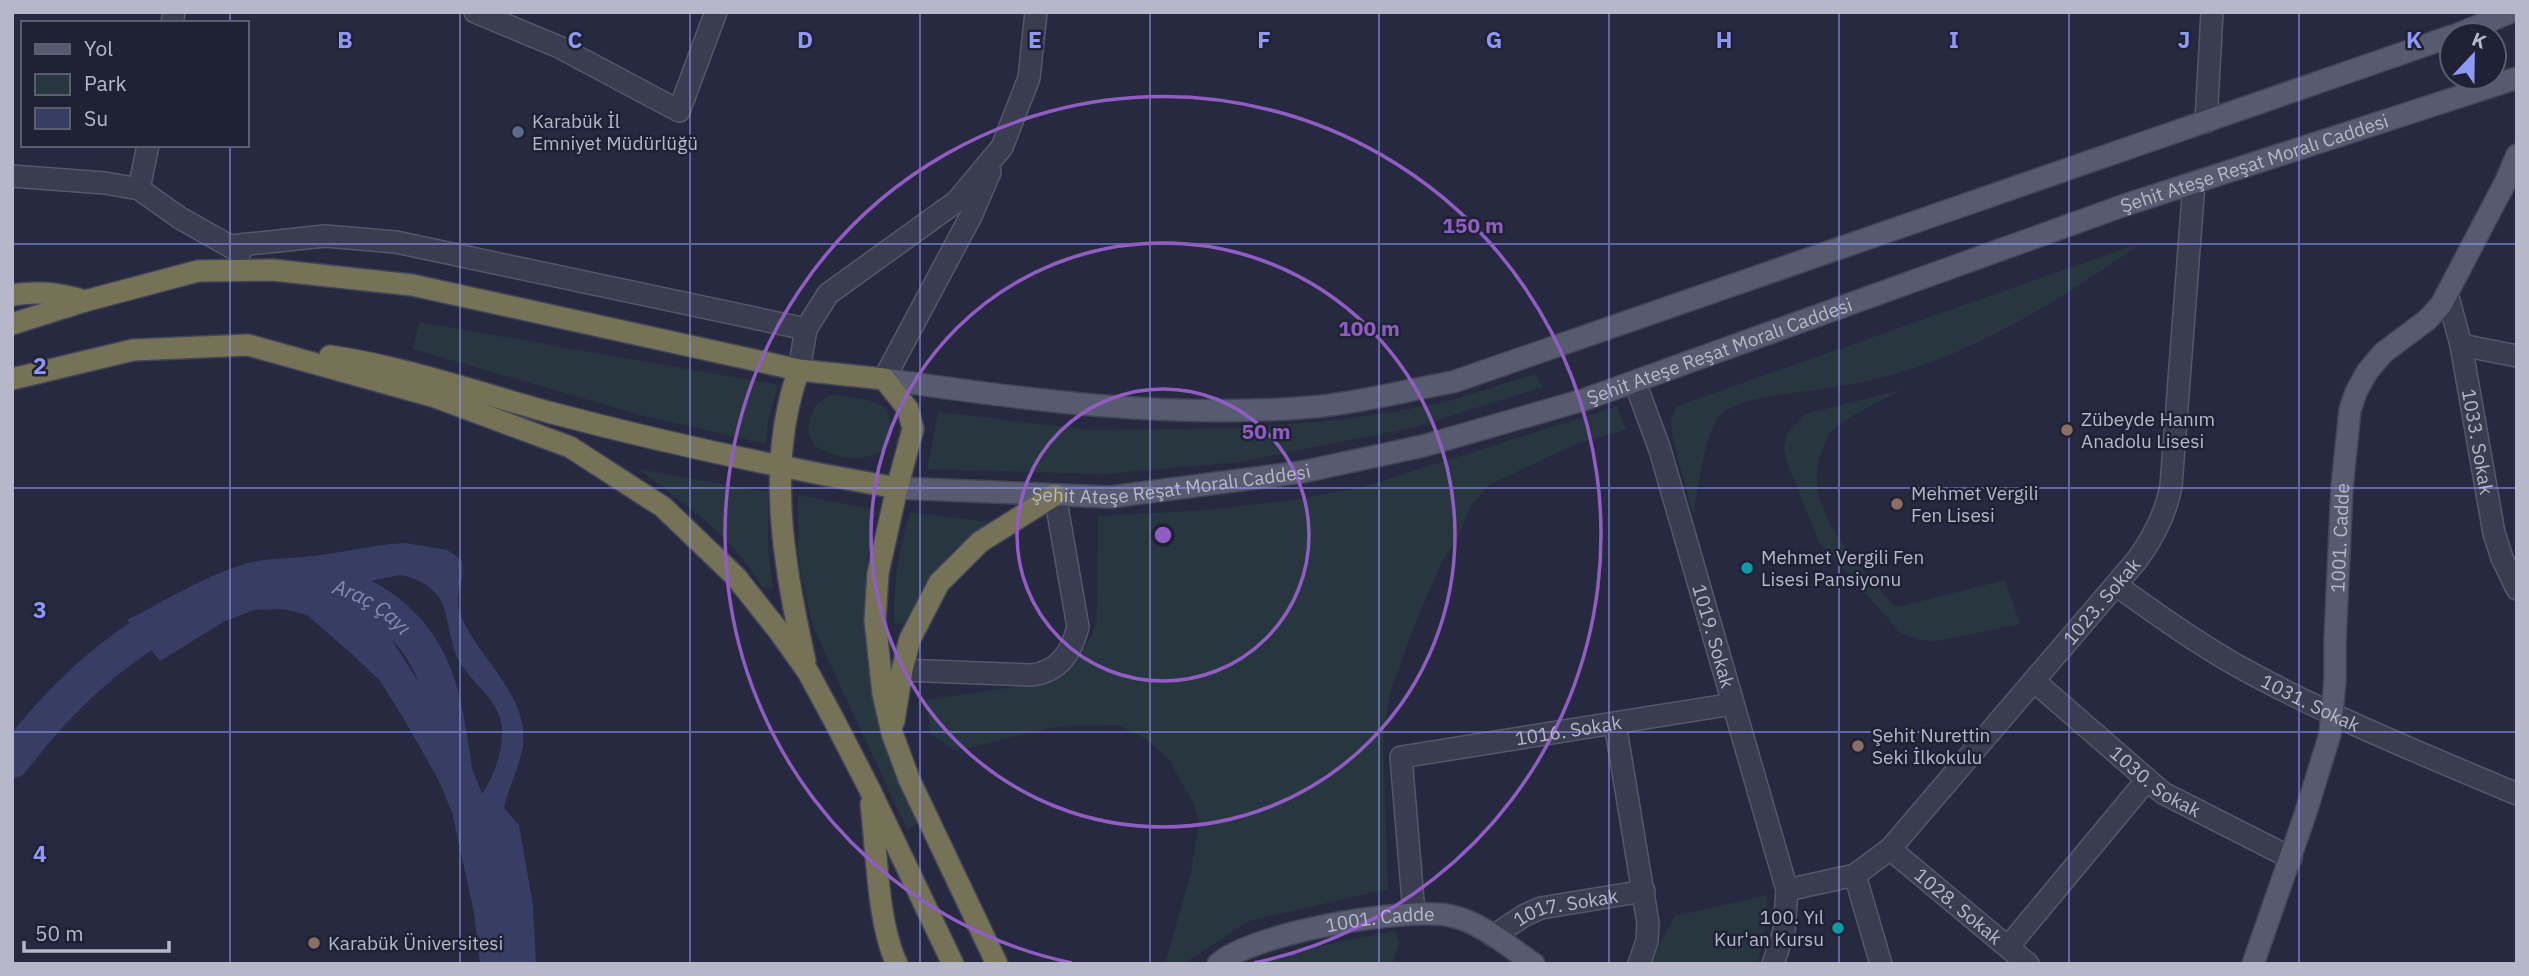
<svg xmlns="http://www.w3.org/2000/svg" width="2529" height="976" font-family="'IBM Plex Sans',sans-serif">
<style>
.green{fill:#283640}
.water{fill:#383d64;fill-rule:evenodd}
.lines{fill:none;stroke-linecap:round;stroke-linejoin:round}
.river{stroke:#383d64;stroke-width:35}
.minor-casing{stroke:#55576a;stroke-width:24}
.major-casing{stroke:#434558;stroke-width:24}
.highway-casing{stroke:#424457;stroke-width:24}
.minor{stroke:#3a3c4f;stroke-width:21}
.major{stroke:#585b6f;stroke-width:21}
.highway{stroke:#757257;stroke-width:21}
.grid{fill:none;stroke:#8f98f5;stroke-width:2;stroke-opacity:0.55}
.ring{fill:none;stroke:#905dc3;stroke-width:3.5}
.service-dot{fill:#5c6f8a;stroke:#1f2134;stroke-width:2.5}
.education-dot{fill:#8d6e63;stroke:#1f2134;stroke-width:2.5}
.culture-dot{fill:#0f9aa8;stroke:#1f2134;stroke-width:2.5}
.labels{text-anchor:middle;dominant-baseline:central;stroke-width:5;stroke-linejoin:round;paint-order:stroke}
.poi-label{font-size:19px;fill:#b6b8ca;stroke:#1f2134;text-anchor:start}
.street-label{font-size:19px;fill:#b6b8ca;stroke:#1f2134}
.water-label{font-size:21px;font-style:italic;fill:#858bb5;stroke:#1f2134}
.grid-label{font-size:23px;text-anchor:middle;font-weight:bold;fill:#8f98f5;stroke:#1f2134;stroke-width:5;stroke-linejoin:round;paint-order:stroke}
.centre{fill:#905dc3;stroke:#1f2134;stroke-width:3.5}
.ring-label{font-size:21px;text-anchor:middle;font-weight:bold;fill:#905dc3;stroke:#1f2134;stroke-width:5;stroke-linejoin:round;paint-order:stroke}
</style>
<rect width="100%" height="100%" fill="#26293f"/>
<g class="green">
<path d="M 2143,242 C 2064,297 1983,350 1889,376 C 1843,388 1794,391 1747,401 C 1737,405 1726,409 1718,418 C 1704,436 1698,492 1693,516 L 1672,435 L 1671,420 L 1677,406 Z"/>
<path d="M 419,322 L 778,385 L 768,421 L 766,444 L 640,415 L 413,349 Z"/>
<path d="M 1535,374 L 1543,387 L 1416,427 L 1239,462 L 1105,474 L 927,469 L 938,412 L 1091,430 L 1238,428 L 1336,420 L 1393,412 L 1445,402 Z"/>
<path d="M 1901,390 C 1881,401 1841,418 1828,436 C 1826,440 1824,446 1822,451 C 1800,510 1857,560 1891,603 L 1898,607 L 2005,580 L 2020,624 L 1937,641 L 1920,640 L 1901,633 L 1819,542 L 1788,465 L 1784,449 L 1787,434 L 1805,414 Z"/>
<path d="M 837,395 C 874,401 898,399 890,445 C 882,451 875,455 865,457 C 852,460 822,455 813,443 C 805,432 810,416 815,406 L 828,396 Z"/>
<path d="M 1617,406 L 1626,430 L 1576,444 L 1489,485 L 1470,507 L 1458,538 L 1442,561 L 1413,629 L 1390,693 L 1383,736 L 1388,889 L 1249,921 L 1183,964 L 1165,964 L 1191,872 L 1199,822 L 1194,804 L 1169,760 L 1146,739 L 1118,725 L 1060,726 L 955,751 L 930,733 L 927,700 L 1046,682 L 1068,668 L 1089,641 L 1097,622 L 1098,516 L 1193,511 L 1288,501 L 1363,487 Z"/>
<path d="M 638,469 L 768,492 L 768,547 L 773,589 L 762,588 C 735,537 683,503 638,469 Z"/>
<path d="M 798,495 L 876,510 C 871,538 865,567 865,595 C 863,677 889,750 918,824 L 907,830 L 814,629 L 805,594 L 798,554 Z"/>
<path d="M 910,512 L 989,522 L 951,552 L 904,624 L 894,623 C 894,580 898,554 910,512 Z"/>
<path d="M 1767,895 L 1766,924 L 1758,964 L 1649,964 L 1675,916 Z"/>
<path d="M 1395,931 L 1399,942 L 1393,964 L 1251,964 L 1293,951 Z"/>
</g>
<path class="water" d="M 405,543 L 447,550 L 461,559 C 468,582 451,591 461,616 C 479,660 533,698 522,751 C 518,770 508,789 504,808 L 519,825 L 533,905 L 536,964 L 480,964 L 474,913 L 452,812 L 437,777 L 402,716 L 380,681 L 354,656 L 307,615 L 283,609 L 254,610 L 225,621 L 160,661 L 127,620 C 165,601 204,576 245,564 C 264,558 284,559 304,557 C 338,554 371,545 405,543 ZM 400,575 C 415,577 431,585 440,599 C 449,614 449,643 459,661 C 472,684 500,700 502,728 C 503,751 495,774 482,794 L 470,763 L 383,626 L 367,592 L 366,582 Z"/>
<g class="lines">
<g class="river">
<path id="s1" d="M 326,584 C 378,593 421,633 437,682 C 446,709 450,739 454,766"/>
<path d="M 12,761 C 59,699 112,649 181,612"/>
</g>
<defs>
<g id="minor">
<path d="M 475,12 L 559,47 L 679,111 L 716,12"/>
<path d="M 172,23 L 174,12"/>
<path d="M 2206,122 L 2212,12"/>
<path d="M 12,176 L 105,183 L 139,189 L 180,218 L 240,252"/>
<path d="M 139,189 L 148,145"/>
<path d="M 230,246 L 325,236 L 396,242 L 806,329"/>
<path id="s2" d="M 2447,293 L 2461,345 L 2494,533 L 2502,558 L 2517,589"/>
<path d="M 2461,345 L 2517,356"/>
<path d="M 799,370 L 806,329 L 828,294 L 957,201 L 1002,147 L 1029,78 L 1036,12"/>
<path d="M 884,379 L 971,216 L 990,172"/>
<path id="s3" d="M 1635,382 L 1660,450 L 1787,890 L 1784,931 L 1773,964"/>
<path id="s4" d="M 2116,585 C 2155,613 2194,641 2236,665 C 2326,715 2422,754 2517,794"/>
<path d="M 902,670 L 1031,675 C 1059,672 1071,653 1078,627 L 1055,495"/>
<path id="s5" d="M 2034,681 L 2163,793 L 2291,858"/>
<path d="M 1615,723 L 1648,923 L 1647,941 L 1639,964"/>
<path id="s6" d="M 1890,849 L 2028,964"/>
<path d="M 1855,875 L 1881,964"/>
<path id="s7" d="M 1787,890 L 1855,875 L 1890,849 L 2137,560 C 2153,538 2166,514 2171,486 L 2194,183"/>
<path id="s8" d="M 1414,913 L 1401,757 L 1733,704"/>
<path id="s9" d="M 1493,936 L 1525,915 L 1541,908 L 1644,891"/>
<path d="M 2008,947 L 2146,781"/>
</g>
<g id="major">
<path d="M 2456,35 L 2511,12"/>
<path d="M 884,379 C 1026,400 1169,419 1312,407 C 1359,403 1407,390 1453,382 L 2452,36"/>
<path id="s10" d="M 897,488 L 1110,497 L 1302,472 L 1423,446 L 1583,400 L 2125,205 L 2517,78"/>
<path id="s11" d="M 1218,964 C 1252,933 1406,906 1451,916 C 1481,922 1509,947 1534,964"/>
<path id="s12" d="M 2253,964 L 2305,815 L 2330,734 L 2335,680 L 2335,641 L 2342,487 L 2350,410 L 2356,392 L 2367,372 L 2383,353 L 2427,320 L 2441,305 L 2506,181 L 2517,155"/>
</g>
<g id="highway">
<path d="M 12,295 C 40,291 58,293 85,301"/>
<path d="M 12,324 L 85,301 L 198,271 L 273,270 L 412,285 L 799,370 L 884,379 L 908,409 L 913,429 L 897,488 L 878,573 L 875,620 L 883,694 L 892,733 L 909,779 L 997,964"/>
<path d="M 330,356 C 405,367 479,393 552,413 C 666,443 781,468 897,488"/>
<path d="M 799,370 C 765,462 784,568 805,661"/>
<path d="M 12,379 L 133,350 L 248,345 L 435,397 L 570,447 L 663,507 L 736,577 L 778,630 L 808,672 L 835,722 L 869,788 L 953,964"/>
<path d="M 894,721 L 902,670 L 910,639 L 939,583 L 980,542 L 1055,495"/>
<path d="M 871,804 C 877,851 877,922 897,964"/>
</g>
</defs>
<use href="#minor" class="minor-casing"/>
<use href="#major" class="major-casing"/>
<use href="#highway" class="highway-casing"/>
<use href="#minor" class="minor"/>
<use href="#major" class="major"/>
<use href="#highway" class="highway"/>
</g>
<path class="grid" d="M 230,12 L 230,23M 460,12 L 460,964M 690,12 L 690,964M 920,12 L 920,964M 1150,12 L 1150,964M 1379,12 L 1379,964M 1609,12 L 1609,964M 1839,12 L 1839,964M 2069,12 L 2069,964M 2299,12 L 2299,964M 230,145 L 230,964M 12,244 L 2517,244M 12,488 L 2517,488M 12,732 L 2517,732"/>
<g class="ring">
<circle cx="1163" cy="535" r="146"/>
<circle cx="1163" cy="535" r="292"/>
<path d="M1072 963A438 438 0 1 1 1254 963"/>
</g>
<circle class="service-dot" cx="518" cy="132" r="7"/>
<g class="education-dot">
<circle cx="2067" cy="430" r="7"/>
<circle cx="1897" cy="504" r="7"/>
<circle cx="1858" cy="746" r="7"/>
<circle cx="314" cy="943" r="7"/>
</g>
<g class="culture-dot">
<circle cx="1747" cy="568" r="7"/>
<circle cx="1838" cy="928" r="7"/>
</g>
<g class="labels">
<g class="poi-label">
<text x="532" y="121">Karabük İl<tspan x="532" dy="22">Emniyet Müdürlüğü</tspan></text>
<text x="2081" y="419">Zübeyde Hanım<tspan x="2081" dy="22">Anadolu Lisesi</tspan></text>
<text x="1911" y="493">Mehmet Vergili<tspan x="1911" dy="22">Fen Lisesi</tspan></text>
<text x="1761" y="557">Mehmet Vergili Fen<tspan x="1761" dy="22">Lisesi Pansiyonu</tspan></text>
<text x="1872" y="735">Şehit Nurettin<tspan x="1872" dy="22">Seki İlkokulu</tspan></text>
<text x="1824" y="917" text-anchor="end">100. Yıl<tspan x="1824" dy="22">Kur'an Kursu</tspan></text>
<text x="328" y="943">Karabük Üniversitesi</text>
</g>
<g class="street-label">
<text stroke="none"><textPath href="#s10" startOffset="1409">Şehit Ateşe Reşat Moralı Caddesi</textPath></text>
<text stroke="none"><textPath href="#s10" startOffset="842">Şehit Ateşe Reşat Moralı Caddesi</textPath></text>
<text stroke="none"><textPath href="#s2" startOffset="152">1033. Sokak</textPath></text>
<text stroke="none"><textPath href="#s10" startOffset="275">Şehit Ateşe Reşat Moralı Caddesi</textPath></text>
<text stroke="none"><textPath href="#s12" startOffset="439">1001. Cadde</textPath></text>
<text stroke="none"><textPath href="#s7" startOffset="439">1023. Sokak</textPath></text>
<text stroke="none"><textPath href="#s3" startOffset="266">1019. Sokak</textPath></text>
<text stroke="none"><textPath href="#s4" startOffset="228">1031. Sokak</textPath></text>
<text stroke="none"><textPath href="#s8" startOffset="326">1016. Sokak</textPath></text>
<text stroke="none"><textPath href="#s5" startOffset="158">1030. Sokak</textPath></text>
<text stroke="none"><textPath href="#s6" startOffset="89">1028. Sokak</textPath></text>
<text stroke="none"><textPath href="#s9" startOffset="80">1017. Sokak</textPath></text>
<text stroke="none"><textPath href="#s11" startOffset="170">1001. Cadde</textPath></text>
</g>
<g class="water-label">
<text stroke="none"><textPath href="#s1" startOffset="52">Araç Çayı</textPath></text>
</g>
</g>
<g class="grid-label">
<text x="345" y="48">B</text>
<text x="575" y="48">C</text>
<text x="805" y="48">D</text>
<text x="1035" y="48">E</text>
<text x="1264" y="48">F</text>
<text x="1494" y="48">G</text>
<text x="1724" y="48">H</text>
<text x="1954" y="48">I</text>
<text x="2184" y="48">J</text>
<text x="2414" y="48">K</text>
<text x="40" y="374">2</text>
<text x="40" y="618">3</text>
<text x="40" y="862">4</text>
</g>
<circle cx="1163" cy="535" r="10" class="centre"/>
<g class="ring-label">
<text x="1473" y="233">150 m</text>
<text x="1369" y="336">100 m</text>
<text x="1266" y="439">50 m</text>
</g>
<rect width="2529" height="976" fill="none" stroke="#b6b8ca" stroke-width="28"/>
<rect x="21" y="21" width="228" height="126" fill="#1f2134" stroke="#5b5d70" stroke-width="2"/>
<rect x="35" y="44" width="35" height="10" fill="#585b6f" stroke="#5b5d70" stroke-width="2"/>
<text x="84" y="56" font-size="21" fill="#b6b8ca">Yol</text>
<rect x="35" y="74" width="35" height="21" fill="#283640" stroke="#5b5d70" stroke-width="2"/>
<text x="84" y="91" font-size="21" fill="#b6b8ca">Park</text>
<rect x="35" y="108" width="35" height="21" fill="#383d64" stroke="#5b5d70" stroke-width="2"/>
<text x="84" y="126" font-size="21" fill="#b6b8ca">Su</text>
<g transform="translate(2473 56) rotate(22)"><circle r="33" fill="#1f2134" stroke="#5b5d70" stroke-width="2"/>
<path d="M0-5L12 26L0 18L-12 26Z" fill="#8f98f5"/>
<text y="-10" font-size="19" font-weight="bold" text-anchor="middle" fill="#b6b8ca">K</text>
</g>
<path d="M24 941v10h145v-10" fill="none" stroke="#b6b8ca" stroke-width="3.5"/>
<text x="35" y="941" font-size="21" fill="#b6b8ca" stroke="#1f2134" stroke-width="5" paint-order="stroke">50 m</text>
</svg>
